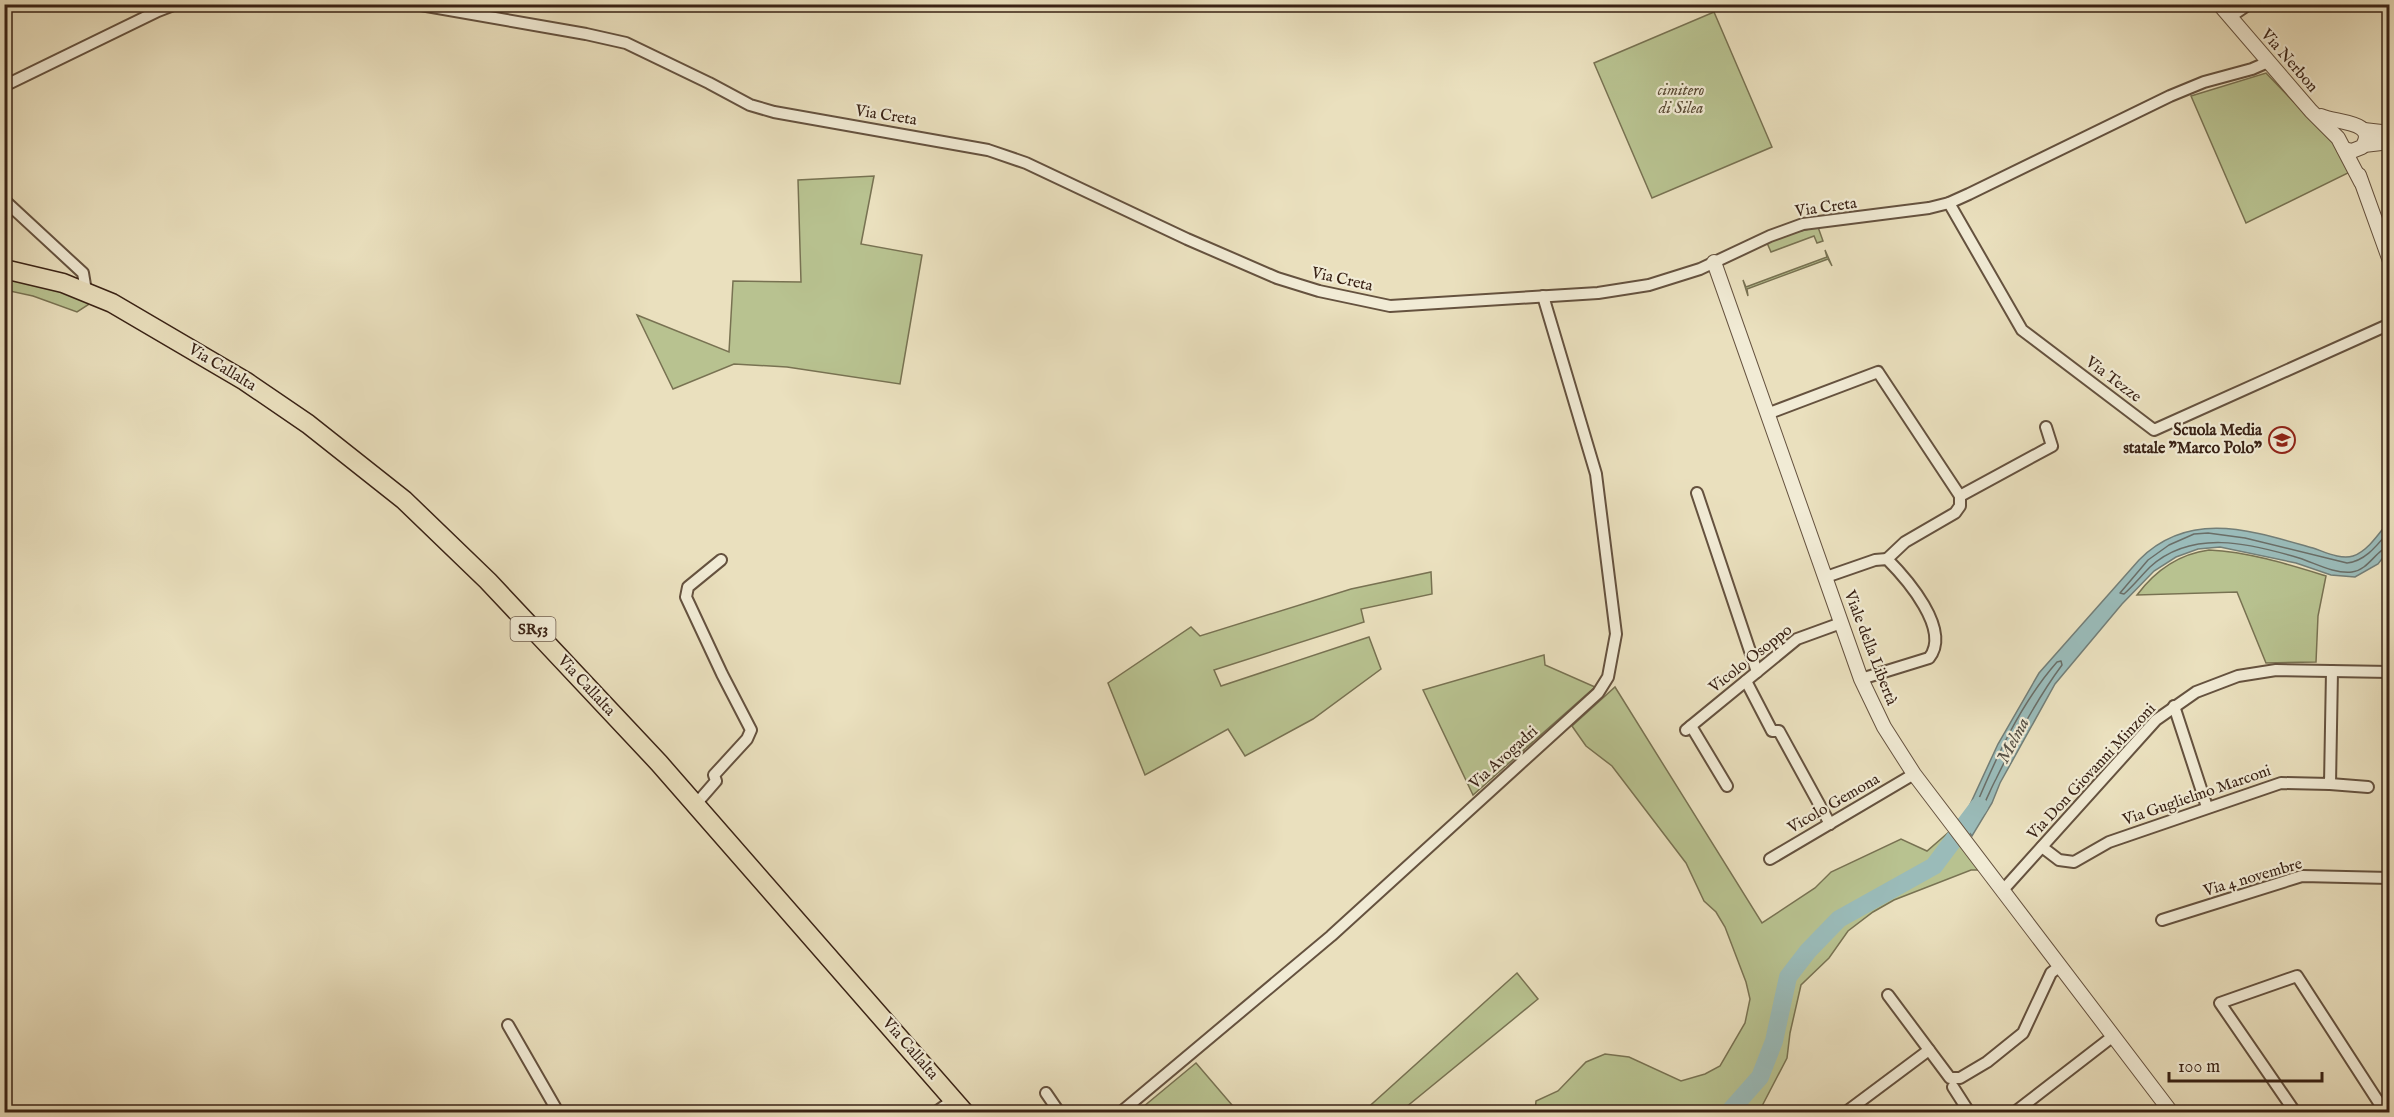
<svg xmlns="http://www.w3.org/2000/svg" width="2394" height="1117" font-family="'IM FELL English',serif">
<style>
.green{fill:#b8c290;stroke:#787252;stroke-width:1.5}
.water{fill:#9abbb9;stroke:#737e77;stroke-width:1.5}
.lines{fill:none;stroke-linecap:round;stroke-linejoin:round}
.shore{stroke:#6a6e67;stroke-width:1.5}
.river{stroke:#9abbb9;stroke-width:18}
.minor-casing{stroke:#65523f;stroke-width:14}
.tertiary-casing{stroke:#65523f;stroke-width:16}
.primary-casing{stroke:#392215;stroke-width:21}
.minor{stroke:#f1ebd5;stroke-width:10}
.tertiary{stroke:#f1ebd5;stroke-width:14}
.primary{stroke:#eae0be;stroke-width:18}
.labels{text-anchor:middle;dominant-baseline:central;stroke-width:4.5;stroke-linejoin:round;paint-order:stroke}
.shield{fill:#f1ebd5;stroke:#705e4f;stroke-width:1.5}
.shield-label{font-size:15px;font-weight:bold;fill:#392215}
.street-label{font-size:16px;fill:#392215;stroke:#f1ebd5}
.park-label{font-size:16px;font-style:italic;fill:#594a34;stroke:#f1ebd5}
.poi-label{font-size:16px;font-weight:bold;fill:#392215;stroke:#f1ebd5;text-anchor:end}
.water-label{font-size:18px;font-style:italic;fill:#565046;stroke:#f1ebd5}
</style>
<rect width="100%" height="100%" fill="#eae0be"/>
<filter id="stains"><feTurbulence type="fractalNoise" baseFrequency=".00333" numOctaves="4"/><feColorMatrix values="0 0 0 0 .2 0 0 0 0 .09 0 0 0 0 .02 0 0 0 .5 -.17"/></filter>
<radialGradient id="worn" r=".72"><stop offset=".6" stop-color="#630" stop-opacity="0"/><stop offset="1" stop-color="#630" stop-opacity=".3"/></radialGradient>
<g class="green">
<path d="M 1714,12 L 1772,147 L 1652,198 L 1594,63 Z"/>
<path d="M 2266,73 L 2338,148 L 2350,172 L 2246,223 L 2191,96 Z"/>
<path d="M 874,176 L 861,244 L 922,255 L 900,384 L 787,367 L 734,364 L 673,389 L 637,315 L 729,352 L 733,281 L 801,282 L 798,180 Z"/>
<path d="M 1818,227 L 1823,241 L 1817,243 L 1814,236 L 1771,252 L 1767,243 L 1788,234 Z"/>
<path d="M 1825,250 L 1832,266 L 1828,259 L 1747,289 L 1748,296 L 1743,280 L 1746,287 L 1827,257 Z"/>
<path d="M 5,272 L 94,301 L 77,312 L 33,296 L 5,290 Z"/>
<path d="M 2209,550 C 2249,552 2287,564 2326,576 L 2318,616 L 2316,662 L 2266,663 L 2237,592 L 2137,595 C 2155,571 2179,554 2209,550 Z"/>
<path d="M 1431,572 L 1432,594 L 1361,609 L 1364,622 L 1214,670 L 1221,686 L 1369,637 L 1381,669 L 1313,719 L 1245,756 L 1228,729 L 1145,775 L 1108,683 L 1191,627 L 1200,636 L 1351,589 Z"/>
<path d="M 1544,655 L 1545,665 L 1595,687 L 1473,795 L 1423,690 Z"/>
<path d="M 1615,687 L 1762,923 L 1815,888 L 1831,872 L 1901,839 L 1927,851 L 1950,831 L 1979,870 L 1971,870 L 1894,900 L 1873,912 L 1848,931 L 1829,958 L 1801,985 L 1790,1033 L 1787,1058 L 1762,1106 L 1753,1112 L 1535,1112 L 1536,1101 L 1558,1091 L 1586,1062 L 1605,1054 L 1629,1057 L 1681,1081 L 1705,1074 L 1720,1066 L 1745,1023 L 1750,999 L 1746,982 L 1725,927 L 1716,912 L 1704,901 L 1686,863 L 1612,766 L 1586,746 L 1572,726 Z"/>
<path d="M 1517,973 L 1538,999 L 1400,1112 L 1363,1112 Z"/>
<path d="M 1196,1063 L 1238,1112 L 1137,1112 Z"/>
</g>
<path class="water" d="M 2389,521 L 2389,550 L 2378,564 L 2355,577 L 2331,575 L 2296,563 L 2220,547 L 2198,549 L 2176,557 L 2154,571 L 2122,604 L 2055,684 L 2000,783 L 1992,803 L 1972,836 L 1960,820 L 1967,811 L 1998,744 L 2039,673 L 2139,560 C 2190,509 2252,531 2313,548 C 2325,552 2341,560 2353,556 C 2368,551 2380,532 2389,521 Z"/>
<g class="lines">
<g class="shore">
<path d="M 2390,530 C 2378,544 2366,561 2347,563 L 2245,538 L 2208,533 L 2194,534 L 2169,545 L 2148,560 L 2120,593 L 2124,594 C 2133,586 2141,576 2150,567 C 2192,529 2249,543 2299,558 C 2315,563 2334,574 2352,572 C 2369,570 2377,548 2390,547"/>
<path d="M 2061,661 L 2062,665 C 2036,700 2015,740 1996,779 C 1990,790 1986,802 1979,813 L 1976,813 L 1974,810 C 1996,758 2020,704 2057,662 Z"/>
</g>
<path class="river" d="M 1729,1112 L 1760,1077 L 1774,1041 L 1788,977 L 1808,951 L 1839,919 L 1934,866 L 1979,806"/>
<defs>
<g id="minor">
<path d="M 415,4 L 586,34 L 626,43 L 709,83 L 750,105 L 774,112 L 988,150 L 1026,163 L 1187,239 L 1277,278 L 1319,291 L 1390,306 L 1598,293 L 1649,285 L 1700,269 L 1770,236 L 1803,224 L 1929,208 L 1949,203 L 1969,194 L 2170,96 L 2204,82 L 2252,69 L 2268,62"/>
<path d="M 2230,17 L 2249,4"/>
<path d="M 4,86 L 158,11 L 176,4"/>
<path d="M 4,200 L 83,273 L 86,291"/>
<path d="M 1949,203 L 2022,330 L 2154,430 L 2390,324"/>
<path d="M 1767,414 L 1878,372 L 1960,496 L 1960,506 L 1955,513 L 1905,542 L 1887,559"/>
<path d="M 1697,493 L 1757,672"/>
<path d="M 1960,496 L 2052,446 L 2046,427"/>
<path d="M 1826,577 L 1875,560 L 1887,559 C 1906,578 1952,630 1929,658 L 1861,679"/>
<path d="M 1746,681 L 1772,731 L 1779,731 L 1830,824"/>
<path d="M 2174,706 L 2207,807"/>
<path d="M 1691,726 L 1727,786"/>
<path d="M 1686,730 L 1797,639 L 1841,623"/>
<path d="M 2330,784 L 2368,787"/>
<path d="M 696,804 L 716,781 L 714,775 L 747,739 L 751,730 L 722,674 L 686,597 L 688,587 L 721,560"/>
<path d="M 2042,847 L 2059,860 L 2074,862 L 2109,842 L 2281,783 L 2330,784 L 2332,671"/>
<path d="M 1770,859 L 1914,774"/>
<path d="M 2003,890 L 2156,720 L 2196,692 L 2238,676 L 2276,670 L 2390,672"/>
<path d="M 2162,920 L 2302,876 L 2390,878"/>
<path d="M 1888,995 L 1950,1078 L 1960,1078 L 1987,1062 L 2023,1033 L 2051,973 L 2060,966"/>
<path d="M 508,1025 L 558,1112"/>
<path d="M 1953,1087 L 1969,1112"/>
<path d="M 1046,1093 L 1059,1112"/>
<path d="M 936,1112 L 953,1100"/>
<path d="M 1121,1112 L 1331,936 L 1598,693 L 1608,677 L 1616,634 L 1596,474 L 1543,296"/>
<path d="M 1846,1112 L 1929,1050"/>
<path d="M 2015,1112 L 2112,1037"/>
<path d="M 2295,1112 L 2220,1003 L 2297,976 L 2385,1112"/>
</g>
<g id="tertiary">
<path d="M 2219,4 L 2311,111 L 2338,138 L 2361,182"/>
<path d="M 2321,116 C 2336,123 2379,121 2362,147 L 2352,151 L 2344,149"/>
<path d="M 2364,130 L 2390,133"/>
<path d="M 2364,145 L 2390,142"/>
<path d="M 2359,175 L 2390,261"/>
<path d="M 1714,262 L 1861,679 L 1884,727 L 1914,774 L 2171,1112"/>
</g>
<path id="primary" d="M 4,269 L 63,283 L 112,303 L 245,381 L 308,424 L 404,500 L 488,581 L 659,763 L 964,1112"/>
</defs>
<use href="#minor" class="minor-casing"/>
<use href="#tertiary" class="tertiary-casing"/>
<use href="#primary" class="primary-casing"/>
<use href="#minor" class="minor"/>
<use href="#tertiary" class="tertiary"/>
<use href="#primary" class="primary"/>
</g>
<defs>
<symbol id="school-ring" viewBox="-11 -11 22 22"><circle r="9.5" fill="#f1ebd5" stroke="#8f2418" stroke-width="1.5"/><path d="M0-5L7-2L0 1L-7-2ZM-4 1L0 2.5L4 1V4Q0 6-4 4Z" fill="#8f2418"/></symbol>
</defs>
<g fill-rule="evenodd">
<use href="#school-ring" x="2267" y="425" width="30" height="30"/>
</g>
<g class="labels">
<rect class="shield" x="510.5" y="617" width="45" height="24" rx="4.5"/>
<g class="shield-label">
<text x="533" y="629">SR53</text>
</g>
<g class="street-label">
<text transform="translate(2289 61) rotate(49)">Via Nerbon</text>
<text transform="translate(886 116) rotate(9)">Via Creta</text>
<text transform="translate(1826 208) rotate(-8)">Via Creta</text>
<text transform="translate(1342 280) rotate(13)">Via Creta</text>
<text transform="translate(222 368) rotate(31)">Via Callalta</text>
<text transform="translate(2113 380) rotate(37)">Via Tezze</text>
<text transform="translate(1870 648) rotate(69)">Viale della Libertà</text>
<text transform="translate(1751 659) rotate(-38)">Vicolo Osoppo</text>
<text transform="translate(586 686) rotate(47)">Via Callalta</text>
<text transform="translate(1504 758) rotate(-42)">Via Avogadri</text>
<text transform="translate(2092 772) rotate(-47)">Via Don Giovanni Minzoni</text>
<text transform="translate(2197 796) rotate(-19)">Via Guglielmo Marconi</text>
<text transform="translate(1834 804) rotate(-30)">Vicolo Gemona</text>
<text transform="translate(2253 878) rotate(-16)">Via 4 novembre</text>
<text transform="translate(910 1049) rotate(49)">Via Callalta</text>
</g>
<g class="park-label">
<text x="1681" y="91">cimitero<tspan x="1681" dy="18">di Silea</tspan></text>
</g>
<g class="poi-label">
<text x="2262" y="431">Scuola Media<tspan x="2262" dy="18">statale "Marco Polo"</tspan></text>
</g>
<g class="water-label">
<text transform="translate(2014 741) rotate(-62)">Melma</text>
</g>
</g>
<rect width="2394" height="1117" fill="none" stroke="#eae0be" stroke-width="24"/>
<rect x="6" y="6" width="2382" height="1105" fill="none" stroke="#392215" stroke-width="3"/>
<rect x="12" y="12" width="2370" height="1093" fill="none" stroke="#392215" stroke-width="1.5"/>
<path d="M2169 1072v9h153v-9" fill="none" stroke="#392215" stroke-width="3"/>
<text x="2178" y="1072" font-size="18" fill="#392215" stroke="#f1ebd5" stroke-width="4.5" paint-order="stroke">100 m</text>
<rect width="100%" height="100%" filter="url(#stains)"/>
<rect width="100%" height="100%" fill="url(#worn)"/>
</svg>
